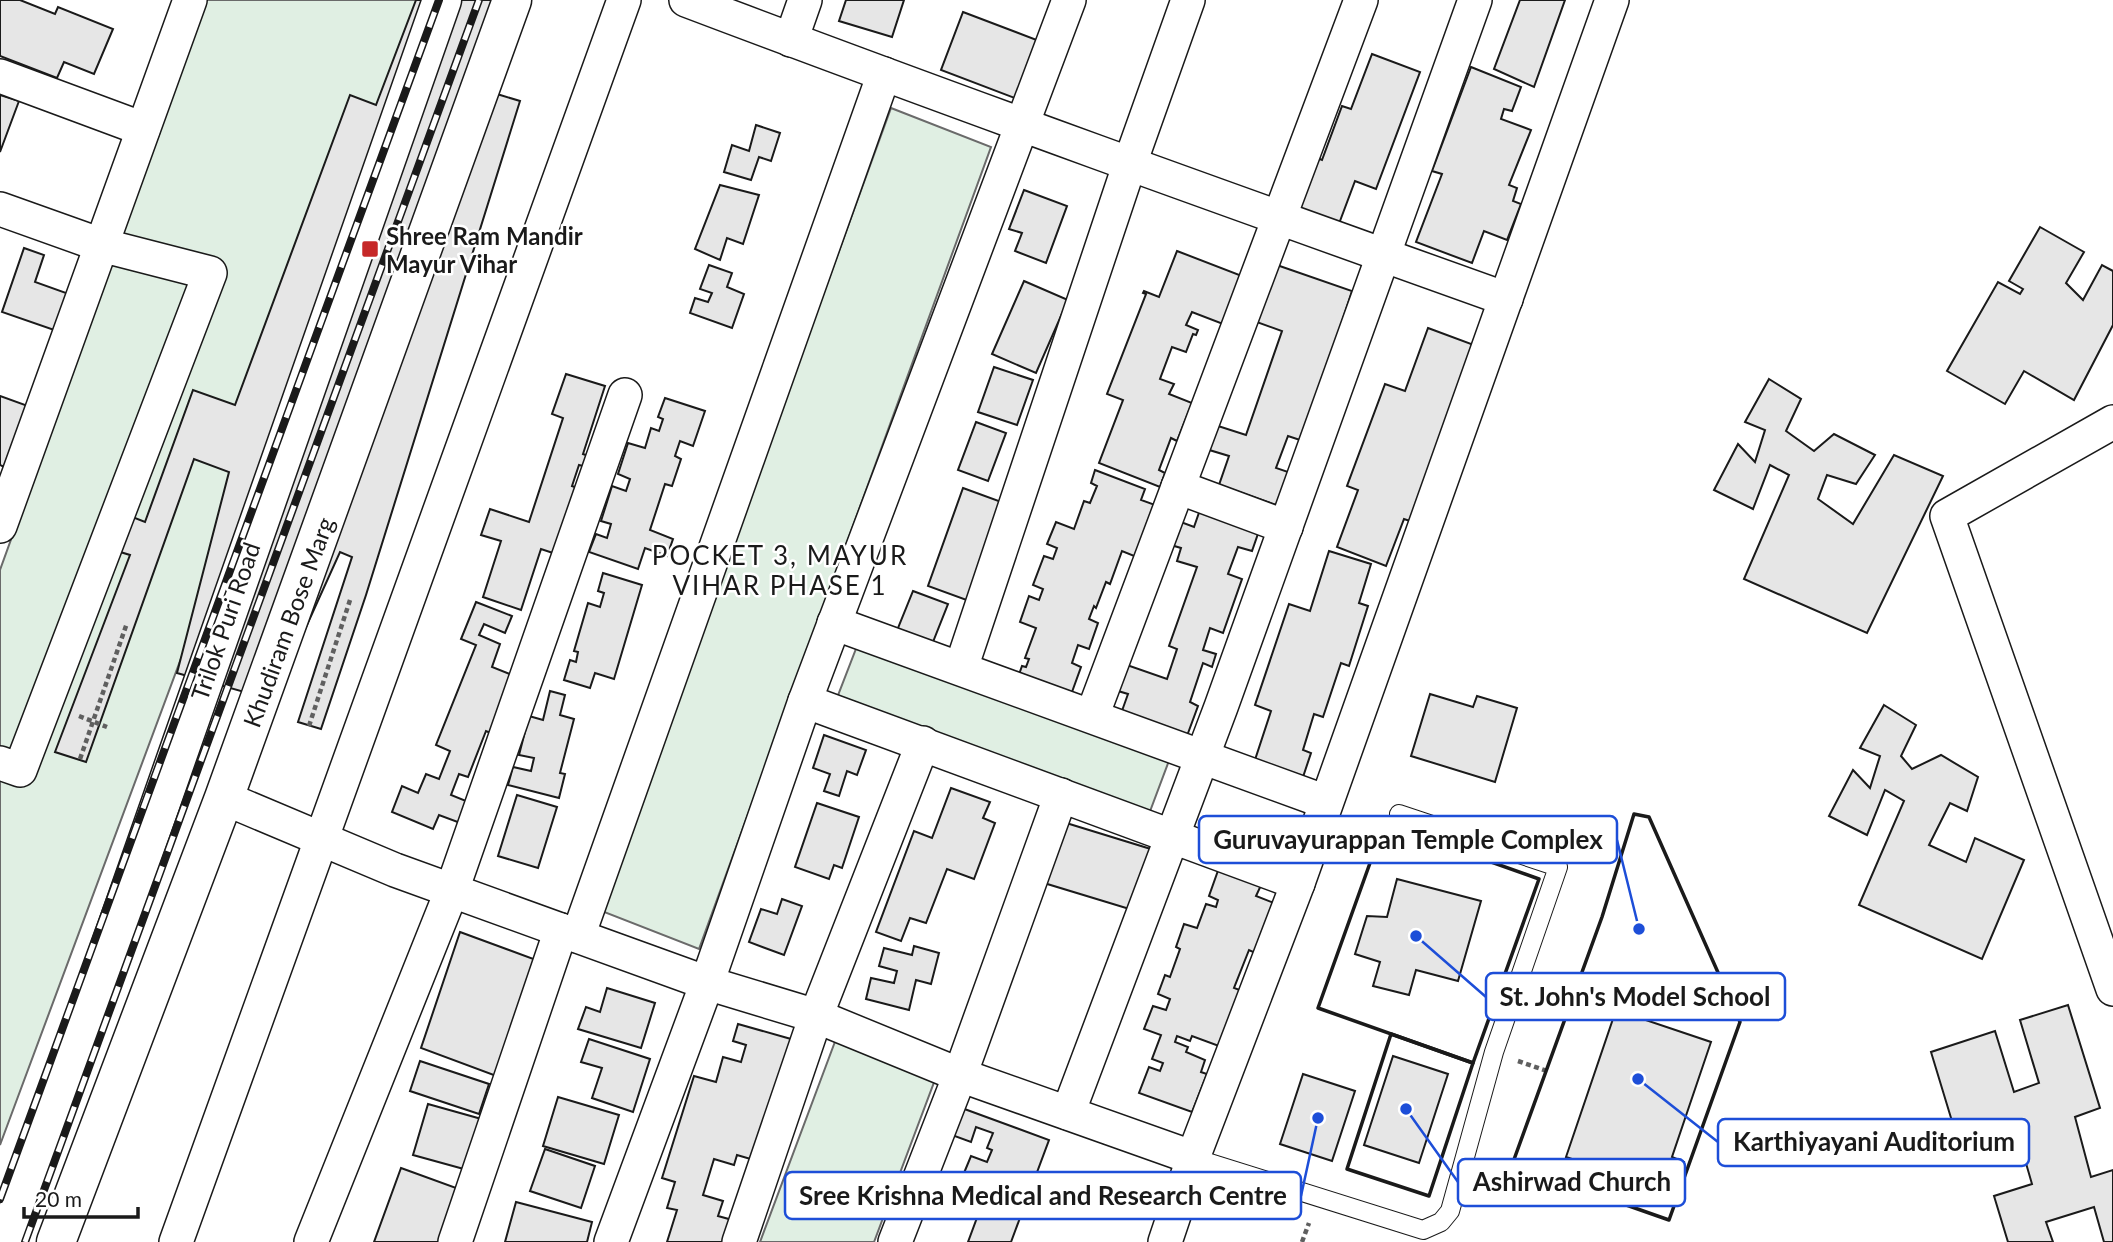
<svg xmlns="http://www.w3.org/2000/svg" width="2113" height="1242" font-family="Lato,sans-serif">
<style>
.green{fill:#e0efe3;stroke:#6a6a6a;stroke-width:2}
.building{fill:#e6e6e6;stroke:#1a1a1a;stroke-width:2}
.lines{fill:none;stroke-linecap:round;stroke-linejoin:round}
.service-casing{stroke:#1a1a1a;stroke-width:20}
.minor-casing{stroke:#1a1a1a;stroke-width:36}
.tertiary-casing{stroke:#1a1a1a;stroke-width:41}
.path{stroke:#5f5f5f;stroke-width:4.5;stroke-dasharray:5 3.5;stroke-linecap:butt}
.service{stroke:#fff;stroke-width:18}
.minor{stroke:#fff;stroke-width:33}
.tertiary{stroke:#fff;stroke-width:38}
.rail-casing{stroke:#1a1a1a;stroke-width:8}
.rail{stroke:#fff;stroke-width:5;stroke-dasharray:16;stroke-linecap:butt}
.wall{stroke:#1a1a1a;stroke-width:3.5}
.poi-dot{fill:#c62828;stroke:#fff;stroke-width:2.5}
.labels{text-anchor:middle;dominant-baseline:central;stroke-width:5;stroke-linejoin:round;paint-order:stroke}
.poi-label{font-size:24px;font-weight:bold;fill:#1a1a1a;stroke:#fff;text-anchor:start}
.street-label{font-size:24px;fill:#1a1a1a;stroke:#fff}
.neighbourhood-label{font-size:26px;letter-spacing:2px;fill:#1a1a1a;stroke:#fff}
.leader{fill:none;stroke:#1d4ed8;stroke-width:2.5}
.callout-dot{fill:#1d4ed8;stroke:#fff;stroke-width:2.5}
.callout{fill:#fff;stroke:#1d4ed8;stroke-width:2.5}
.callout-label{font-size:26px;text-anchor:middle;font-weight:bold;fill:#1a1a1a}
</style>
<rect width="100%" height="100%" fill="#fff"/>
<g class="green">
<path d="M 206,0 L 426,0 L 0,1145 L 0,570 Z"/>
<path d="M 891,108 L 991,147 L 699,949 L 599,910 Z"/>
<path d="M 859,641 L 1170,758 L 1149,814 L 837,698 Z"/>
<path d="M 836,1039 L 936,1077 L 874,1242 L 760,1242 Z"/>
</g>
<g class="building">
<path d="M 0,0 L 20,0 L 55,14 L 58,7 L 113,29 L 94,74 L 64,62 L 57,78 L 0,56 Z"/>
<path d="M 416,0 L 526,0 L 497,94 L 520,101 L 366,595 L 321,729 L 298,722 L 352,557 L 340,552 L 273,700 L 177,673 L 229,472 L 194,459 L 86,762 L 55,752 L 130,555 L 117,551 L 130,516 L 145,522 L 193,390 L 235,405 L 350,95 L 376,105 Z"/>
<path d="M 846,0 L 904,0 L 892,37 L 839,21 Z"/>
<path d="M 1520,0 L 1565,0 L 1534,87 L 1494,69 Z"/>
<path d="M 963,12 L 1042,42 L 1020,100 L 941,70 Z"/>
<path d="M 1372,54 L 1420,72 L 1376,189 L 1355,181 L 1337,229 L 1290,212 L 1312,156 L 1322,160 L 1342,106 L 1351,109 Z"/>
<path d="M 1471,67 L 1521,87 L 1512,111 L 1504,109 L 1501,119 L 1531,130 L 1509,185 L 1517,188 L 1513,201 L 1521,204 L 1507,240 L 1484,231 L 1472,263 L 1416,242 L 1442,174 L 1432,171 Z"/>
<path d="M 0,95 L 19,101 L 0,152 Z"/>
<path d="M 756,125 L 780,133 L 771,161 L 759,157 L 751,180 L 724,172 L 732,145 L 749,151 Z"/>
<path d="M 720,185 L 759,195 L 743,244 L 727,238 L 720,260 L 695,249 Z"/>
<path d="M 1024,190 L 1067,206 L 1046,263 L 1015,251 L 1022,233 L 1009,229 Z"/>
<path d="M 2040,227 L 2084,252 L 2066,283 L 2083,300 L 2102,265 L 2113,271 L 2113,325 L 2074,400 L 2024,371 L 2005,404 L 1947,371 L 1998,282 L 2020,294 L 2023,289 L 2009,281 Z"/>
<path d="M 24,248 L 44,255 L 35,282 L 69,294 L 57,331 L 2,312 Z"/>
<path d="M 1177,251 L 1242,276 L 1223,324 L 1192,312 L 1186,325 L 1198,330 L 1196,335 L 1193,334 L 1186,352 L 1172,347 L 1160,379 L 1174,384 L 1169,394 L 1192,403 L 1177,441 L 1171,438 L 1159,470 L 1165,473 L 1160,487 L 1099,463 L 1123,400 L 1107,394 L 1146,294 L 1143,293 L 1144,291 L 1159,297 Z"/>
<path d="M 1271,263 L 1352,291 L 1303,441 L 1288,436 L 1276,468 L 1297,475 L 1285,508 L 1219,485 L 1229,456 L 1206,449 L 1215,425 L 1246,435 L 1282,331 L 1251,320 Z"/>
<path d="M 709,265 L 732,273 L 727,287 L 744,294 L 732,328 L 690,313 L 695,298 L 708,302 L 712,293 L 700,289 Z"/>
<path d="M 1024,281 L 1068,300 L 1036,373 L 992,354 Z"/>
<path d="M 1428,328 L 1474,345 L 1416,523 L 1404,519 L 1386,566 L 1337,547 L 1358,490 L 1347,486 L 1385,384 L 1405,391 Z"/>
<path d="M 994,367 L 1033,380 L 1017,425 L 978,412 Z"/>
<path d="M 566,374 L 605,386 L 583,454 L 598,459 L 594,469 L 579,465 L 572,486 L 587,491 L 556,554 L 541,549 L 521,610 L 483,597 L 501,541 L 481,535 L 490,509 L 529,522 L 563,418 L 552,414 Z"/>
<path d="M 1769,379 L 1801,399 L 1786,431 L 1814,451 L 1834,434 L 1875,455 L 1856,484 L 1827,475 L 1818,499 L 1853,524 L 1894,455 L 1943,476 L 1867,633 L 1744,579 L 1789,475 L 1770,465 L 1753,509 L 1714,490 L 1738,444 L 1755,462 L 1765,430 L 1745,422 Z"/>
<path d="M 0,396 L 28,406 L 6,468 L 0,465 Z"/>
<path d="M 665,398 L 705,411 L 693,446 L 680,441 L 675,456 L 681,459 L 672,486 L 665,484 L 650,530 L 673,539 L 667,556 L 645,548 L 638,569 L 589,552 L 596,534 L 607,538 L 611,524 L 601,521 L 612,486 L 626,491 L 630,479 L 618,474 L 628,443 L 645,448 L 651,428 L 659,431 L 663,419 L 658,417 Z"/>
<path d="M 976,422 L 1006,433 L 988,481 L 958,470 Z"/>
<path d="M 1095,470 L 1145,489 L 1141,500 L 1158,506 L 1139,558 L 1122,551 L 1110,584 L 1106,582 L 1096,608 L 1094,606 L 1089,619 L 1098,623 L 1089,649 L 1078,645 L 1072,663 L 1081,667 L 1068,703 L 1016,683 L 1022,666 L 1026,667 L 1029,659 L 1025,658 L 1036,628 L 1020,622 L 1029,596 L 1039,600 L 1043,589 L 1033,585 L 1044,556 L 1053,559 L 1057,548 L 1047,544 L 1056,522 L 1074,529 L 1084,501 L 1090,503 L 1097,486 L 1091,483 Z"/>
<path d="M 963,488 L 1007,504 L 972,602 L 928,586 Z"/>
<path d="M 1202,504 L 1261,525 L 1252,551 L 1238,547 L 1228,574 L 1242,579 L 1223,633 L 1210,628 L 1203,650 L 1216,654 L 1212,667 L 1203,663 L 1190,702 L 1198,706 L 1184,744 L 1118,722 L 1128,694 L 1118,691 L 1127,665 L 1167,679 L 1177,649 L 1169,646 L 1197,567 L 1177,561 L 1181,548 L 1164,543 L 1173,519 L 1194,527 Z"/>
<path d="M 1329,551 L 1371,564 L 1359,603 L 1368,606 L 1349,666 L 1341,663 L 1323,717 L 1314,714 L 1303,750 L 1311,753 L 1299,789 L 1251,772 L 1271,711 L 1255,705 L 1289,604 L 1310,611 Z"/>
<path d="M 603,573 L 642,585 L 614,679 L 595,673 L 590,688 L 564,680 L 570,660 L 576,662 L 578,652 L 574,651 L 588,603 L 600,607 L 604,593 L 598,591 Z"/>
<path d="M 913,591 L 948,604 L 929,652 L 894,638 Z"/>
<path d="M 476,602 L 512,616 L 505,633 L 484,624 L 479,635 L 500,644 L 492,667 L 512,675 L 498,736 L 486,731 L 468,777 L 459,774 L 451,795 L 471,803 L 463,824 L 439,815 L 433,829 L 392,812 L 402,786 L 418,793 L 426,774 L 439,779 L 450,751 L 436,745 L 476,645 L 461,639 Z"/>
<path d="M 550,691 L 565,695 L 560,715 L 574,719 L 560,773 L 565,774 L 559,798 L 508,785 L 513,767 L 531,771 L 534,758 L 519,755 L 529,716 L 543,720 Z"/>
<path d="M 1430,694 L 1473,707 L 1477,696 L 1517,708 L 1495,782 L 1411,756 Z"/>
<path d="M 1884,705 L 1916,725 L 1901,756 L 1912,769 L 1941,755 L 1978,777 L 1967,811 L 1950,803 L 1929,845 L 1966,862 L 1975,838 L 2024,860 L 1982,959 L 1859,905 L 1904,801 L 1885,790 L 1867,835 L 1829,816 L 1853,770 L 1870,788 L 1880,756 L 1860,748 Z"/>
<path d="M 824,735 L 866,750 L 857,775 L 847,771 L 839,796 L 824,791 L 830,774 L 813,768 Z"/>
<path d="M 951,788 L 990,802 L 983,818 L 995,823 L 974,879 L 947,869 L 926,923 L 910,918 L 901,941 L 876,932 L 914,831 L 932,838 Z"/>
<path d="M 517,795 L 557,807 L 538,868 L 498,856 Z"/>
<path d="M 817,803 L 859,817 L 842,868 L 834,865 L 829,879 L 795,867 Z"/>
<path d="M 1063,822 L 1154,850 L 1136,911 L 1044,883 Z"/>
<path d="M 1220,865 L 1263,881 L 1256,896 L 1274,903 L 1262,956 L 1249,950 L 1234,988 L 1248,993 L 1227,1049 L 1192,1036 L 1190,1041 L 1177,1036 L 1175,1042 L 1188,1047 L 1186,1052 L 1205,1060 L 1201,1072 L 1207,1074 L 1192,1112 L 1139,1093 L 1149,1067 L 1160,1071 L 1163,1063 L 1152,1059 L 1161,1035 L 1144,1029 L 1153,1006 L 1166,1010 L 1170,999 L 1158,994 L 1165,975 L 1170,977 L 1180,949 L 1176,947 L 1184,924 L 1197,928 L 1206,904 L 1216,907 L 1218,900 L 1209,896 Z"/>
<path d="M 1397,879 L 1481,901 L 1458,981 L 1416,970 L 1409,995 L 1373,986 L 1380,962 L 1355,954 L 1367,916 L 1387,917 Z"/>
<path d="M 782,899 L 802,906 L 784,955 L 749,942 L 761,909 L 777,914 Z"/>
<path d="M 460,932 L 539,961 L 499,1077 L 421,1048 Z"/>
<path d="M 914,946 L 939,953 L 931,984 L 916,980 L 909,1010 L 866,999 L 871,978 L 894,983 L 897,971 L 879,966 L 884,948 L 912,955 Z"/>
<path d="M 607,988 L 655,1003 L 641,1048 L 578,1029 L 586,1007 L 600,1012 Z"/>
<path d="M 2068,1005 L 2100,1108 L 2075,1117 L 2091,1177 L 2113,1170 L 2113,1242 L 2104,1242 L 2094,1207 L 2046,1222 L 2053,1242 L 2008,1242 L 1994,1196 L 2032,1184 L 2021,1146 L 1965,1164 L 1931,1052 L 1995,1031 L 2014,1092 L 2039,1083 L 2020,1020 Z"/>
<path d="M 1616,1010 L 1711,1042 L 1672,1157 L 1684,1162 L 1673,1193 L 1566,1157 Z"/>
<path d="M 738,1024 L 791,1039 L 754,1160 L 737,1155 L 734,1165 L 714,1159 L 703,1195 L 723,1201 L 718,1216 L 736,1221 L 729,1242 L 667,1242 L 677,1210 L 667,1208 L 675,1182 L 662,1178 L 694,1076 L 716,1082 L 723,1057 L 741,1062 L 746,1045 L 733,1041 Z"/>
<path d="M 589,1039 L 650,1059 L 633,1112 L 592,1098 L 602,1068 L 581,1062 Z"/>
<path d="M 1393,1056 L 1448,1074 L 1419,1163 L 1364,1145 Z"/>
<path d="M 420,1061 L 489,1084 L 479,1114 L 410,1091 Z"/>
<path d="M 1303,1074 L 1355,1091 L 1332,1161 L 1280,1144 Z"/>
<path d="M 558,1097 L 619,1115 L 604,1164 L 543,1146 Z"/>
<path d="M 428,1104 L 485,1120 L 471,1171 L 413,1155 Z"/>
<path d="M 959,1107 L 1049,1140 L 1011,1242 L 968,1242 L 981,1207 L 993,1211 L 1002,1186 L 964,1173 L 971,1156 L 987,1162 L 992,1150 L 987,1148 L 993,1133 L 976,1127 L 971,1142 L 949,1134 Z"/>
<path d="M 545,1149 L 595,1166 L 581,1208 L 530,1191 Z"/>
<path d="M 401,1168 L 470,1193 L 452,1242 L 374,1242 Z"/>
<path d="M 516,1202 L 592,1222 L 587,1242 L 505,1242 Z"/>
</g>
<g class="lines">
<defs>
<path id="service" d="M 1194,1158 L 1423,1230 L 1441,1222 L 1450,1211 L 1494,1052 L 1558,867 L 1399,814"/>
<g id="minor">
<path d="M 686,0 C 958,103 1232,201 1506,299"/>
<path d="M 791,40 L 805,0"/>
<path d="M 0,76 L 143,129"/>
<path d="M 0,209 L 101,245 L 210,273 L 20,770 L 0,763"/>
<path d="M 2113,422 L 1947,516 L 2113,989"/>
<path d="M 1178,487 L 1286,527"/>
<path d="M 0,526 L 190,0"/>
<path d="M 834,623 L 1326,802"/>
<path d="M 961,668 L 1130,163 L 1188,0"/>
<path d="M 805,701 L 1298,883"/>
<path d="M 1092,716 L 1361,0"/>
<path d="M 224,798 L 395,870 L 707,983 L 816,1016 L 960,1075 L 1194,1158"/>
<path d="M 578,936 L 884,74"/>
<path d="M 1068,1113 L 1221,707 L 1475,0"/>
<path d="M 176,1242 L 624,0"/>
<path d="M 311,1242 L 452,890 L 625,395"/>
<path d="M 455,1242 L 561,930"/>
<path d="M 611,1242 L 707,983 L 805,701 L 1069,0"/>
<path d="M 739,1242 L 816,1016 L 923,743"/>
<path d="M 895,1242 L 960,1075 L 1061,795"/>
<path d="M 1165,1242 L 1197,1147 L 1298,883 L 1612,0"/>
</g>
<g id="tertiary">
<path d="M 7,1242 L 442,0"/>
<path d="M 56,1242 L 224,798 L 512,0"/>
</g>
</defs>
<use href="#service" class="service-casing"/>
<use href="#minor" class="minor-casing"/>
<use href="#tertiary" class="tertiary-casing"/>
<g class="path">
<path d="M 79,716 L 107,727"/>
<path d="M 309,726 L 351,597"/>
<path d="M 80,759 L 127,623"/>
<path d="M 1518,1061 L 1547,1071"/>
<path d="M 1302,1242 L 1309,1223"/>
</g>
<use href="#service" class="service"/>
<use href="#minor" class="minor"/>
<use href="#tertiary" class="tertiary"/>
<defs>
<g id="rail">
<path d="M 0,1199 L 439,0"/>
<path d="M 25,1242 L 479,0"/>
</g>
</defs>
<use href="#rail" class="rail-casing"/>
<use href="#rail" class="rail"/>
<g class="wall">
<path d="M 1634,814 L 1649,817 L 1740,1022 L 1669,1220 L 1512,1165 L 1602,917 Z"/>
<path d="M 1384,824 L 1539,879 L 1473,1063 L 1318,1008 Z"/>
<path d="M 1391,1034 L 1473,1063 L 1429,1196 L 1347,1169 Z"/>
</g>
</g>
<rect class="poi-dot" x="361" y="240" width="18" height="18" rx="3.5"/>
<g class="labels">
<g class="poi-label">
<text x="386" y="235">Shree Ram Mandir<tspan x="386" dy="28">Mayur Vihar</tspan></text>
</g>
<g class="street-label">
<text transform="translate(225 621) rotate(-71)">Trilok Puri Road</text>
<text transform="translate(288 622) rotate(-70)">Khudiram Bose Marg</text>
</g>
<g class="neighbourhood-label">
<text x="780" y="555">POCKET 3, MAYUR<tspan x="780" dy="30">VIHAR PHASE 1</tspan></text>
</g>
</g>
<path class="leader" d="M1639 929L1617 840M1416 936L1486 997M1638 1079L1718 1142M1406 1109L1458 1182M1318 1118L1301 1196"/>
<g class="callout-dot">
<circle cx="1639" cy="929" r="7"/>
<circle cx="1416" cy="936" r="7"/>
<circle cx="1638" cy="1079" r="7"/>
<circle cx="1406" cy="1109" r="7"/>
<circle cx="1318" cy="1118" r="7"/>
</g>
<g class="callout">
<rect x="1199" y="816" width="418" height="47" rx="7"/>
<rect x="1486" y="973" width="299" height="47" rx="7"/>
<rect x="1718" y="1119" width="311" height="47" rx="7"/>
<rect x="1458" y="1159" width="227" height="47" rx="7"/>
<rect x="785" y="1172" width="516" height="47" rx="7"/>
</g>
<g class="callout-label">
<text x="1408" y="849">Guruvayurappan Temple Complex</text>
<text x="1635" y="1006">St. John's Model School</text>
<text x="1874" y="1151">Karthiyayani Auditorium</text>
<text x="1572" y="1191">Ashirwad Church</text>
<text x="1043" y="1205">Sree Krishna Medical and Research Centre</text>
</g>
<path d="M24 1207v10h114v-10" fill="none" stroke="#1a1a1a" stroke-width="3.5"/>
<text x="35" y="1207" font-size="21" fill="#1a1a1a" stroke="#ffffff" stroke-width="5" paint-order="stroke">20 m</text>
</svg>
